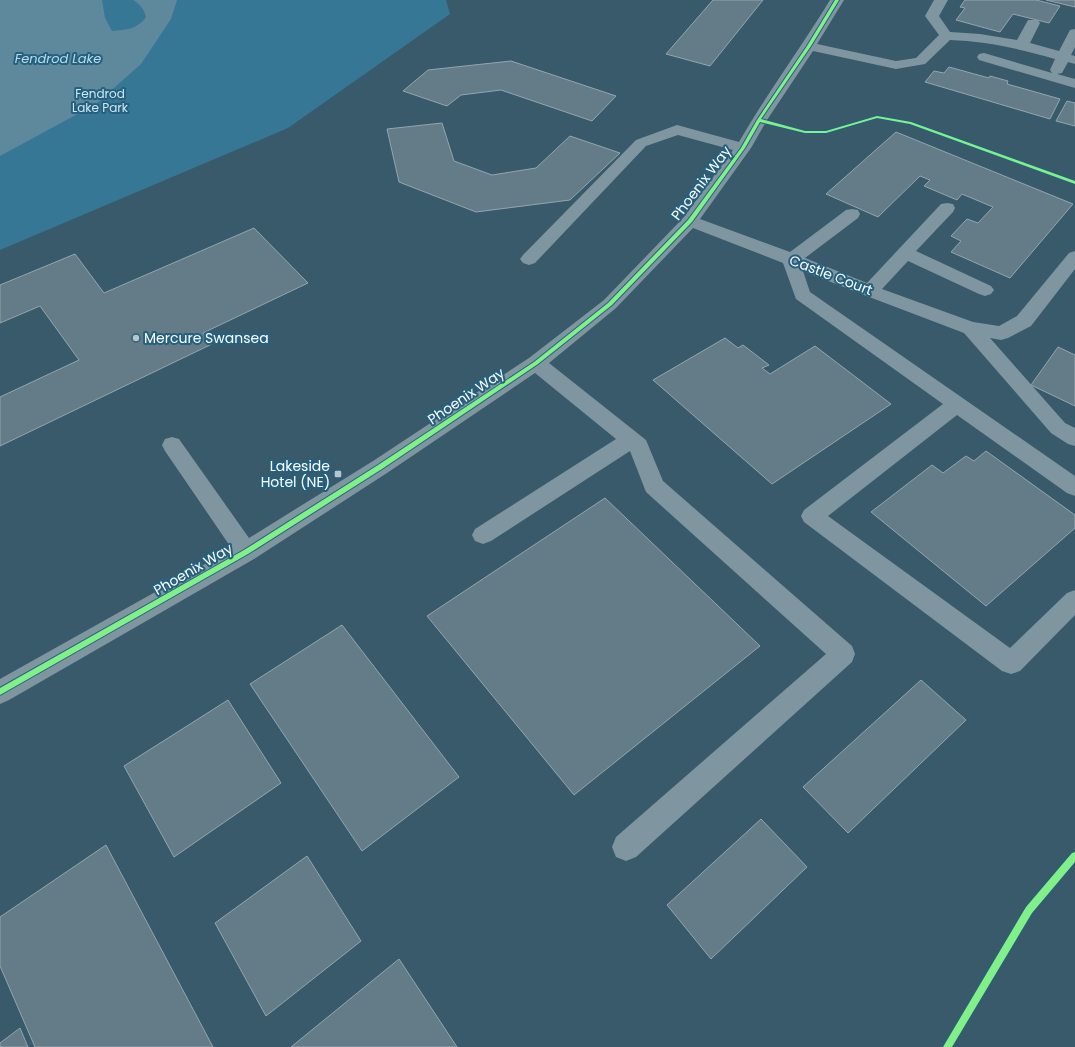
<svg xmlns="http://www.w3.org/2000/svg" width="1075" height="1047" font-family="Poppins,sans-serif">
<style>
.green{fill:#367795}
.water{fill:#5e889c}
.building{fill:#637c88;stroke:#92a6b0}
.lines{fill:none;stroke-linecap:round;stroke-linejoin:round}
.minor{fill:#7f96a1;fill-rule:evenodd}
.cycleway-casing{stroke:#25617f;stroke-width:2}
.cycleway{fill:#82f089;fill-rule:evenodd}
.poi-dot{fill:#bac5cb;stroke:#25617f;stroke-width:1.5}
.labels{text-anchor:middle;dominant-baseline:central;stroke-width:4;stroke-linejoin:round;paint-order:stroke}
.far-park-label{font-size:12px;fill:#cfe9f5;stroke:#25617f}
.far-water-label{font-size:13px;font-style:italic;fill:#b7ddee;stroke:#25617f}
.street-label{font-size:14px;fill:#fff;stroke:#25617f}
.poi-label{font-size:14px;fill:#fff;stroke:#25617f;text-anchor:start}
</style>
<rect width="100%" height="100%" fill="#395a6b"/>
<path class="green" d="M 0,0 L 446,0 L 450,14 L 288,128 L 0,250 Z"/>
<path class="water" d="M 0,0 L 102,0 L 105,18 L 112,31 C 126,30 138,29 146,17 C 144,9 140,4 133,0 L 177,0 L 171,19 L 141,64 L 96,104 L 0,156 Z"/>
<g class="building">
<path d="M 713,0 L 763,0 L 710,66 L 666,54 Z"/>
<path d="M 965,0 L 1036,0 L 1060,6 L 1049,23 L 1013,14 L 1000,32 L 956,20 L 965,8 L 960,7 Z"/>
<path d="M 1046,0 L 1075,0 L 1075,7 Z"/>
<path d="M 511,61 L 616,96 L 592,121 L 501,90 L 461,95 L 447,106 L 403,91 L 428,70 Z"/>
<path d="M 949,67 L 989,78 L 990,76 L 1008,81 L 1007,84 L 1060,99 L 1050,119 L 925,82 L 934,71 L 944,73 Z"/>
<path d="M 1067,101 L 1075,103 L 1075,126 L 1056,121 Z"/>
<path d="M 442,123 L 454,161 L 492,175 L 536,168 L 570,136 L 620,153 L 570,200 L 476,212 L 399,182 L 387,129 Z"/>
<path d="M 896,132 L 1073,204 L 1010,278 L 951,252 L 961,241 L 951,236 L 967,219 L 978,223 L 993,207 L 962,194 L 957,200 L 924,186 L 930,180 L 920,176 L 878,217 L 826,194 Z"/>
<path d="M 254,228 L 308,283 L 203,333 L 212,344 L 0,446 L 0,397 L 79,360 L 40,306 L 0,323 L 0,285 L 75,254 L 104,293 Z"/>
<path d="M 725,338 L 738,348 L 743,345 L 769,365 L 762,368 L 770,374 L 815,346 L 891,404 L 772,484 L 653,380 Z"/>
<path d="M 1058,347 L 1075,355 L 1075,406 L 1031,385 Z"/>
<path d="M 986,451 L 1075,515 L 1075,528 L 986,606 L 871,512 L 932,465 L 943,473 L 966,456 L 974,461 Z"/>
<path d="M 605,498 L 760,646 L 574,795 L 427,616 Z"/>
<path d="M 342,625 L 459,777 L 362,851 L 250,684 Z"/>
<path d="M 921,680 L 966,720 L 848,833 L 803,787 Z"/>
<path d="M 228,700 L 281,783 L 174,857 L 124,766 Z"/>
<path d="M 761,819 L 807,867 L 711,959 L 667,905 Z"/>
<path d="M 106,845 L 213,1047 L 35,1047 L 0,966 L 0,917 Z"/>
<path d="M 307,856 L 361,941 L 266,1016 L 215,923 Z"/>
<path d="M 399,959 L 457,1047 L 291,1047 Z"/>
<path d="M 20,1028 L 28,1047 L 0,1047 L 0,1043 Z"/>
</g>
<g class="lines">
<path class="minor" d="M 830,0 L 844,0 L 817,44 L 896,61 L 916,58 L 939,35 L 925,16 L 934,0 L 948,0 L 939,16 L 950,32 L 980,34 L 1017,40 L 1028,20 L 1038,20 L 1040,23 L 1030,43 L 1059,51 L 1070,30 L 1075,29 L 1075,47 L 1071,55 L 1075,56 L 1075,64 L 1068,62 L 1062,73 L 1057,74 L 1075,79 L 1075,88 L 979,60 L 977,57 L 979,54 L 984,53 L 1052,73 L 1050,70 L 1055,59 C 1020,49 986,41 950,40 L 925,64 L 896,69 L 813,51 L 767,120 L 751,148 L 700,219 L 790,252 L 846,210 L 852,209 L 858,210 L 860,214 L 858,218 L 805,258 L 867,283 L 941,204 L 947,203 L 953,204 L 955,208 L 953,212 L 916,251 L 991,286 L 994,290 L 991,294 L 985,296 L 979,294 L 908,261 L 882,289 L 973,322 L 999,326 L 1017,316 L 1069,253 L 1075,251 L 1075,269 L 1031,326 L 1008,338 L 1001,340 L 990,338 L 1065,423 L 1075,428 L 1075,446 L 1068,444 L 1051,433 L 964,333 L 864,295 L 803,271 L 810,292 L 1075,476 L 1075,496 L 1067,493 L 957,415 L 828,516 L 1010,648 L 1067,593 L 1075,590 L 1075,615 L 1020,671 L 1011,674 L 1002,671 L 804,522 L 801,516 L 804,510 L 943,404 L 796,299 L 783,263 L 693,228 L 616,308 L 549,363 L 646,440 L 663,481 L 852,646 L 855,654 L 852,662 L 636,857 L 626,861 L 616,857 L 612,847 L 616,837 L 826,654 L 646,492 L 630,451 L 491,541 L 483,544 L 475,541 L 472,535 L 475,529 L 616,439 L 535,373 L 387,473 L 254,559 L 9,700 L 0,704 L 0,679 L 232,549 L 165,451 L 162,445 L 165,439 L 172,437 L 179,439 L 249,538 L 373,461 L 529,358 L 604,300 L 684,217 L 733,150 L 678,135 L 646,146 L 535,263 L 529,265 L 523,263 L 520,259 L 523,255 L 636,140 L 677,125 L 739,142 C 767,93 801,48 830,0 Z"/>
<defs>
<g id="cycleway">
<path d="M 835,0 L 839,0 L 811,46 L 761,119 L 805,131 L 826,131 L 877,116 L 911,122 L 1075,181 L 1075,184 L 910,124 L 877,118 L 826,133 L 805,133 L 760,122 L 745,148 L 692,222 L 612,305 L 538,364 L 382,469 L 248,554 L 0,695 L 0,688 L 244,550 L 378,465 L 534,362 L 608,303 L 688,220 L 741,148 L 757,120 L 807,46 Z"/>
<path d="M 1075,852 L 1075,862 L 1032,913 L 952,1047 L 943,1047 L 1026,907 L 1072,853 Z"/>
</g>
</defs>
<use href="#cycleway" class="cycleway-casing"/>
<use href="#cycleway" class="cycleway"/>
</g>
<g class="poi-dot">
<circle cx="136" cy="338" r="4"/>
<rect x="334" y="470" width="8" height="8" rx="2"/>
</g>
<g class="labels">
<g class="far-park-label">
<text x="100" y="93">Fendrod<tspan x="100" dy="14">Lake Park</tspan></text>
</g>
<g class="far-water-label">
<text x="58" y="58">Fendrod Lake</text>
</g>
<g class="street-label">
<text transform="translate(701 183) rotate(-53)">Phoenix Way</text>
<text transform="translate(831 275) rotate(21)">Castle Court</text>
<text transform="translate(466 396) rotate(-34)">Phoenix Way</text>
<text transform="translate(193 569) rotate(-30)">Phoenix Way</text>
</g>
<g class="poi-label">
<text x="144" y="338">Mercure Swansea</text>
<text x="330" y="466" text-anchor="end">Lakeside<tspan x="330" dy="16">Hotel (NE)</tspan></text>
</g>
</g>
</svg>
